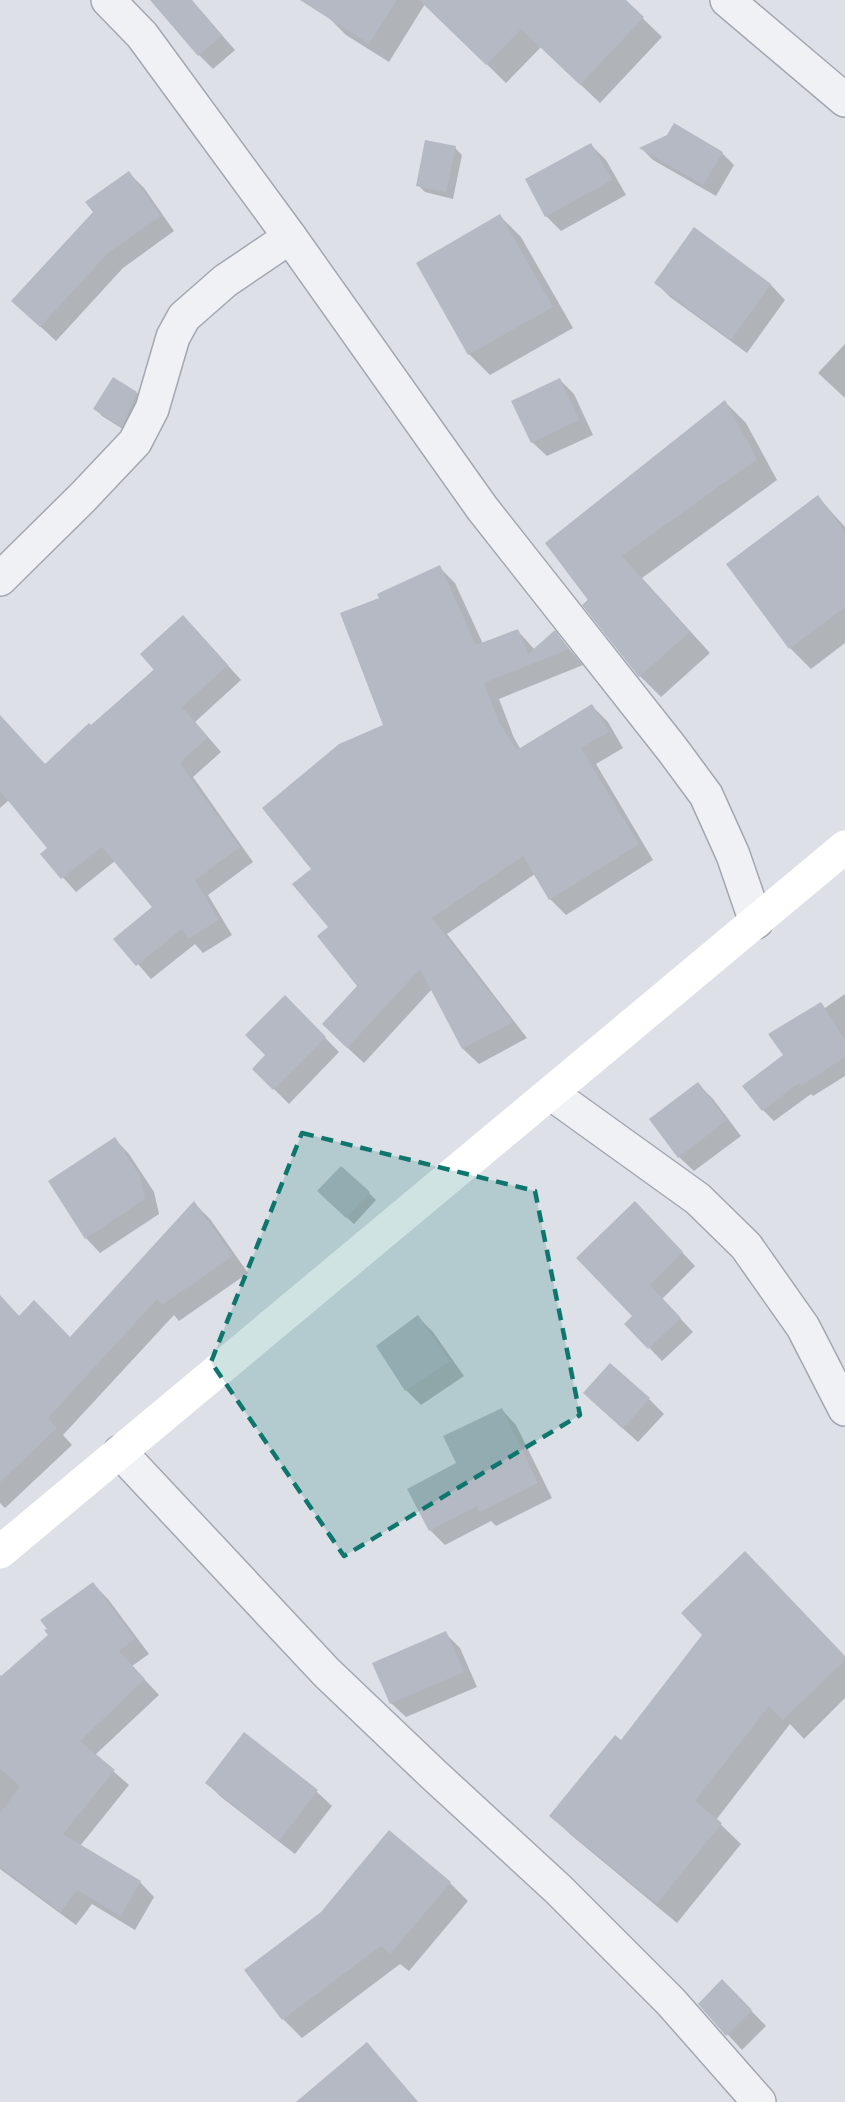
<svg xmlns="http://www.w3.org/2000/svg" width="845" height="2102" font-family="'Archivo Narrow',sans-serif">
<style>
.shadow{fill:#0003}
.building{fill:#b4b9c4}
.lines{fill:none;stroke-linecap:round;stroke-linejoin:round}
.street-casing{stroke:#a2a7b1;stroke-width:36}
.street{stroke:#eff1f5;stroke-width:33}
.secondary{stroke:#fff;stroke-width:33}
.marked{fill:#0f766e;fill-opacity:0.2;stroke:#0f766e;stroke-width:4.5;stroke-dasharray:12 8;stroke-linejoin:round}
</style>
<rect width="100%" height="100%" fill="#dde0e7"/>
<g class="shadow">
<path d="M 176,0 L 191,0 L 235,50 L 213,69 L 199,55 Z"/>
<path d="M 337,0 L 624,0 L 662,37 L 600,103 L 541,47 L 506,83 L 425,4 L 389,62 L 346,35 L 327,16 Z"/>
<path d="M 591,145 L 606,160 L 626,195 L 561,231 L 546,216 Z"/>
<path d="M 455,148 L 462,155 L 453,199 L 425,192 L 418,185 Z"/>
<path d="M 642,149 L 722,153 L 734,165 L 716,196 L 653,160 Z"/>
<path d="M 129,173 L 144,188 L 174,231 L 123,268 L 56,341 L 28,315 Z"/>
<path d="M 500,216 L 521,237 L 573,328 L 490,375 L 469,354 Z"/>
<path d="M 694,229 L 771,285 L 785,300 L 747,353 L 670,297 L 656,283 Z"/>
<path d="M 845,344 L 845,398 L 818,373 Z"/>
<path d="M 560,380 L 574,394 L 593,435 L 547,456 L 532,442 Z"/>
<path d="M 137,393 L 144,400 L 129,433 L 102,416 L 95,408 Z"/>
<path d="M 725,402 L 746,423 L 777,480 L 642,578 L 710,653 L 661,697 L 640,676 L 584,605 Z"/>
<path d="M 818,497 L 845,527 L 845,643 L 811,669 L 790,648 Z"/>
<path d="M 439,567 L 455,583 L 483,644 L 518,631 L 535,650 L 555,632 L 583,665 L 499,699 L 514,738 L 521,750 L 592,706 L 608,722 L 623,748 L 596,764 L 653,860 L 566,915 L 550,899 L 535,874 L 447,934 L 527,1038 L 479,1064 L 463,1049 L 432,989 L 364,1063 L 339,1040 L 359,986 L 330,927 L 313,869 L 385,725 L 381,599 Z"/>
<path d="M 197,631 L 241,680 L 195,722 L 221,752 L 193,777 L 253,862 L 208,895 L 232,935 L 203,953 L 195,944 L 151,979 L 116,939 L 154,908 L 115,861 L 76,892 L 42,854 L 49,848 L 9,800 L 0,808 L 0,717 L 46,766 Z"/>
<path d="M 845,994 L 845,1076 L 813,1096 L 811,1094 L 774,1121 L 763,1110 L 785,1055 L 825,1008 Z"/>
<path d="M 285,997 L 339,1052 L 289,1104 L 254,1069 L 267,1055 Z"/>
<path d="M 698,1084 L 713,1099 L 741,1136 L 694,1171 L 679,1157 Z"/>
<path d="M 115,1139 L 129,1154 L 154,1192 L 159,1214 L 100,1253 L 86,1238 Z"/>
<path d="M 369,1193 L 376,1200 L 354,1224 L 326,1199 Z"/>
<path d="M 194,1203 L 210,1219 L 248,1273 L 179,1321 L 174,1315 L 63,1435 L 72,1445 L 5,1508 L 0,1503 L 0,1296 L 20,1317 L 70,1339 Z"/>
<path d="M 648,1216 L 695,1266 L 662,1299 L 693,1332 L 662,1361 L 626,1324 L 634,1316 Z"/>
<path d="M 418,1317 L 433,1332 L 464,1376 L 421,1405 L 406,1390 L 378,1346 Z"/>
<path d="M 649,1399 L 664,1414 L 638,1442 L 600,1408 Z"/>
<path d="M 502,1410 L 516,1425 L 552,1498 L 496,1526 L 491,1521 L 445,1545 L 430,1530 L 409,1490 L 458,1464 Z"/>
<path d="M 93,1584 L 108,1599 L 149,1654 L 132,1666 L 159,1695 L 95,1755 L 129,1785 L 80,1846 L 140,1882 L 154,1897 L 135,1930 L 92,1904 L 76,1925 L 0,1869 L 0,1675 L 2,1677 L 50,1635 Z"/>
<path d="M 445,1633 L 460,1648 L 477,1687 L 406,1717 L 391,1703 Z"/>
<path d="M 845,1657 L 845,1698 L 804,1739 L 790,1724 L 716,1820 L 741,1844 L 677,1923 L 571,1835 L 551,1816 L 621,1742 Z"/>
<path d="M 244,1734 L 317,1792 L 332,1806 L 295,1854 L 221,1797 L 207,1783 Z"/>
<path d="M 450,1883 L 468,1901 L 409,1971 L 400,1964 L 302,2038 L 283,2019 Z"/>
<path d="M 737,1996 L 766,2026 L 742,2050 L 700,2004 Z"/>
<path d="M 367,2044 L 418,2102 L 315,2102 Z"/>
</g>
<g class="building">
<path d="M 150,0 L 192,0 L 222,35 L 198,56 Z"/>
<path d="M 300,0 L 397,0 L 369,44 Z"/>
<path d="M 419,0 L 626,0 L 644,17 L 580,85 L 521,29 L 486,65 Z"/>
<path d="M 674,123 L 723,152 L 703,185 L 639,148 L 667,135 Z"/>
<path d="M 425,140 L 456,146 L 446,192 L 416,186 Z"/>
<path d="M 591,143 L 612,180 L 545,217 L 525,179 Z"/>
<path d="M 129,171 L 161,216 L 108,253 L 40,327 L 11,301 L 93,212 L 85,202 Z"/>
<path d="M 500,214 L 553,307 L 468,355 L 416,263 Z"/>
<path d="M 694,227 L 771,284 L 731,340 L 654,283 Z"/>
<path d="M 113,377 L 137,392 L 122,427 L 93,409 Z"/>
<path d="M 560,378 L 579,420 L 531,443 L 511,401 Z"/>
<path d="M 725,400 L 757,459 L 622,556 L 690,632 L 639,677 L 582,605 L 588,600 L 545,543 Z"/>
<path d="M 818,495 L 845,532 L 845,607 L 789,649 L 726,564 Z"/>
<path d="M 440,565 L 476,645 L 518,629 L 528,654 L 555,630 L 569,649 L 484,683 L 498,720 L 517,750 L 592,704 L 609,732 L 581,748 L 639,844 L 549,900 L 523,856 L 432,918 L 513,1022 L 462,1049 L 420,969 L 347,1048 L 322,1024 L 357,986 L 317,936 L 328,927 L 292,884 L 311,869 L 262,808 L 339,744 L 383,725 L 340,613 L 379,598 L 377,594 Z"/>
<path d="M 183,615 L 228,665 L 182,707 L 208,737 L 180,763 L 240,847 L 195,880 L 219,920 L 188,939 L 182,929 L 136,966 L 113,939 L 152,907 L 102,847 L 61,879 L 40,854 L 47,848 L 0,791 L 0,715 L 45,764 L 89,723 L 91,725 L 154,670 L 140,654 Z"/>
<path d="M 285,995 L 326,1037 L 273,1090 L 252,1069 L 265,1055 L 245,1035 Z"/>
<path d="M 821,1002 L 845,1040 L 845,1057 L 801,1086 L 799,1083 L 762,1111 L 742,1086 L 783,1055 L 768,1034 Z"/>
<path d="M 698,1082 L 727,1120 L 678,1158 L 649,1119 Z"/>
<path d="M 115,1137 L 140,1176 L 145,1199 L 85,1239 L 48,1181 Z"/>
<path d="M 341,1166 L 370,1192 L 346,1218 L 317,1191 Z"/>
<path d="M 194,1201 L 233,1256 L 162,1305 L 157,1299 L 48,1418 L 57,1428 L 0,1482 L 0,1295 L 19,1316 L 34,1300 L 70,1337 Z"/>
<path d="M 635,1201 L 683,1252 L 650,1285 L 681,1318 L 648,1349 L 624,1324 L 632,1316 L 576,1258 Z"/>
<path d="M 418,1315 L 450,1361 L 405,1391 L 376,1346 Z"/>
<path d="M 610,1363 L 650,1398 L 623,1429 L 583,1393 Z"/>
<path d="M 502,1408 L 538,1483 L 480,1512 L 477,1506 L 429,1531 L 407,1489 L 456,1463 L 443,1436 Z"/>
<path d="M 745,1551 L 845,1656 L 845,1660 L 783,1720 L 769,1706 L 695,1801 L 722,1823 L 657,1904 L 549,1816 L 615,1735 L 621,1740 L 702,1635 L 681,1613 Z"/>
<path d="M 93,1582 L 135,1639 L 119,1651 L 145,1679 L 80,1741 L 115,1770 L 63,1834 L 141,1881 L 120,1916 L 77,1890 L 61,1912 L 0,1867 L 0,1813 L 20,1786 L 0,1769 L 0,1677 L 48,1635 L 44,1630 L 47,1629 L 40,1620 Z"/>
<path d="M 446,1631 L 464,1672 L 390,1704 L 372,1663 Z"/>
<path d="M 244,1732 L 318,1790 L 279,1841 L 205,1783 Z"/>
<path d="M 389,1830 L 451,1882 L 390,1954 L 381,1946 L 282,2020 L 244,1970 L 321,1912 Z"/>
<path d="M 722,1979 L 752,2010 L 726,2036 L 698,2004 Z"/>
<path d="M 367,2042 L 418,2102 L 296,2102 Z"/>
</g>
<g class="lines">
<defs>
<g id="street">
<path d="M 108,0 L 142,35 L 290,237 L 482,508 L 672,749 L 706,795 L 733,855 L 756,922"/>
<path d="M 727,0 L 845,100"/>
<path d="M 0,579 L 83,497 L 135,442 L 152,409 L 173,337 L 184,317 L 225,281 L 290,237"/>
<path d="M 552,1094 L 698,1199 L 746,1246 L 803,1327 L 845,1409"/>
<path d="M 120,1452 L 327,1673 L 433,1774 L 558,1889 L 671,2002 L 759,2102"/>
</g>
</defs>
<use href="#street" class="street-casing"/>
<use href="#street" class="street"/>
<path class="secondary" d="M 0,1552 L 845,847"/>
</g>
<path class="marked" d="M 302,1133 L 535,1191 L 580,1415 L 344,1556 L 211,1362 Z"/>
</svg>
